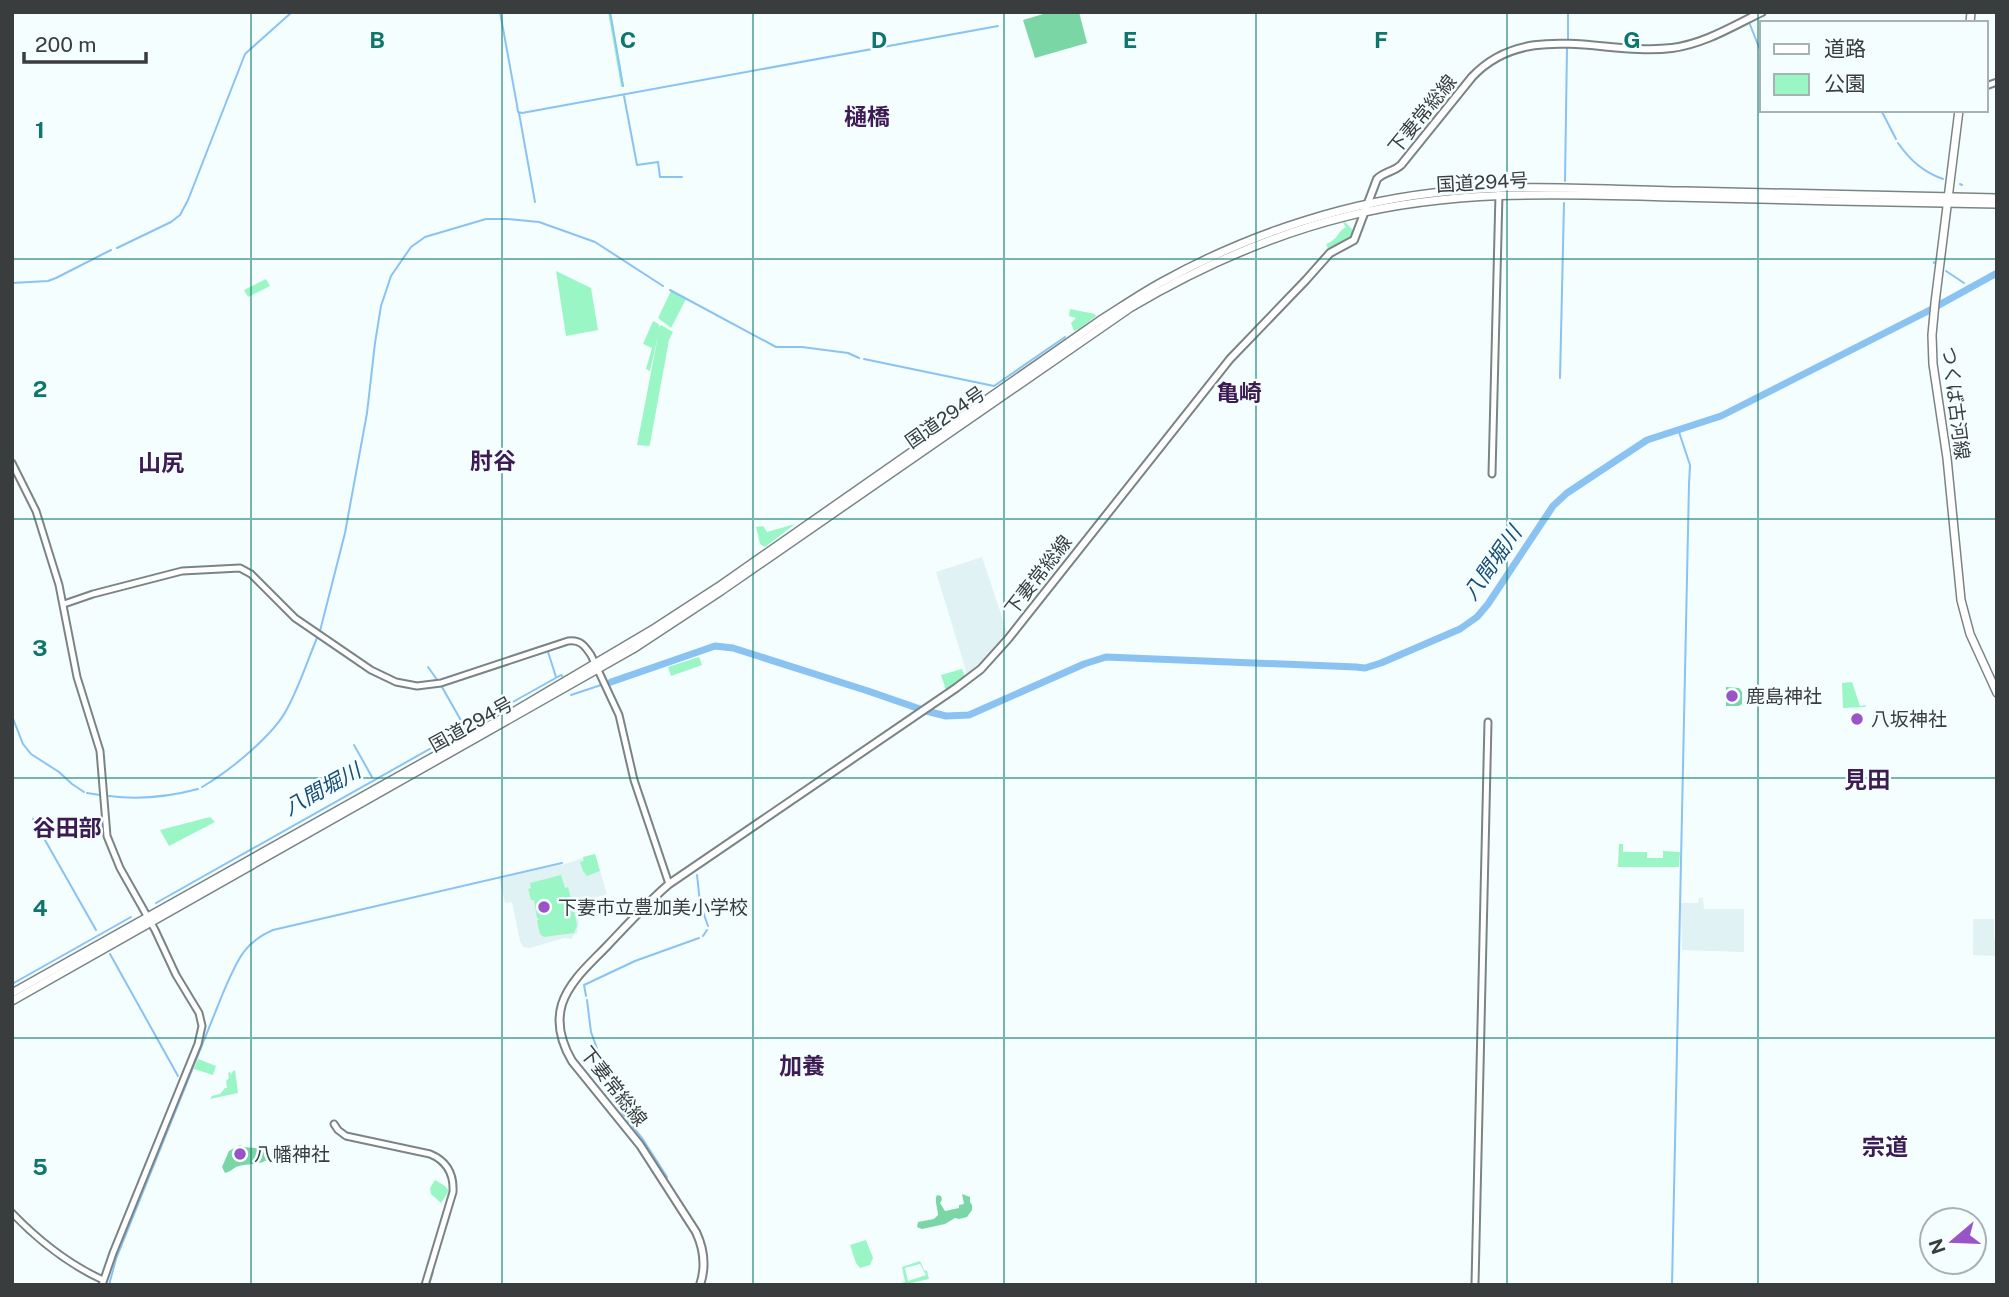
<svg xmlns="http://www.w3.org/2000/svg" width="2009" height="1297" font-family="'Public Sans','Noto Sans JP',sans-serif">
<style>
.built{fill:#e0f2f3}
.green{fill:#9bf6c5;fill-rule:evenodd}
.forest{fill:#7bd6a6}
.lines{fill:none;stroke-linecap:round;stroke-linejoin:round}
.stream{stroke:#8ac2f2;stroke-width:2}
.river{stroke:#8ac2f2;stroke-width:7}
.tertiary-casing{stroke:#7b8484;stroke-width:9}
.secondary-casing{stroke:#7b8484;stroke-width:10}
.primary-casing{stroke:#7b8484;stroke-width:10}
.trunk-casing{stroke:#7b8484;stroke-width:10}
.tertiary{stroke:#fff;stroke-width:5}
.secondary{stroke:#fff;stroke-width:6}
.primary{stroke:#fff;stroke-width:7}
.trunk{stroke:#fff;stroke-width:7}
.grid{fill:none;stroke:#0f766e;stroke-width:2;stroke-opacity:0.55}
.poi-dot{fill:#9a54c8;stroke:#f4feff;stroke-width:2.5}
.labels{text-anchor:middle;dominant-baseline:central;stroke-width:5;stroke-linejoin:round;paint-order:stroke}
.street-label{font-size:19px;fill:#3a3d3e;stroke:#f4feff}
.poi-label{font-size:19px;fill:#3a3d3e;stroke:#f4feff;text-anchor:start}
.water-label{font-size:21px;font-style:italic;fill:#184d74;stroke:#f4feff}
.quarter-label{font-size:23px;font-weight:bold;fill:#3d1c53;stroke:#f4feff}
.grid-label{font-size:23px;text-anchor:middle;font-weight:bold;fill:#0f766e;stroke:#f4feff;stroke-width:5;stroke-linejoin:round;paint-order:stroke}
</style>
<rect width="100%" height="100%" fill="#f4feff"/>
<g class="built">
<path d="M 982,557 L 1007,632 L 987,656 L 967,674 L 936,572 Z"/>
<path d="M 595,854 L 607,894 L 575,904 L 579,922 L 577,934 L 574,934 L 572,939 L 564,938 L 530,948 L 523,947 L 520,941 L 512,902 L 505,903 L 499,878 L 565,864 Z"/>
<path d="M 1699,898 L 1703,898 L 1704,909 L 1744,909 L 1744,952 L 1682,950 L 1681,903 L 1698,903 Z"/>
<path d="M 1973,919 L 1994,919 L 1994,939 L 1997,939 L 1997,956 L 1973,955 Z"/>
</g>
<g class="green">
<path d="M 608,12 L 611,12 L 624,87 L 621,87 Z"/>
<path d="M 1345,222 L 1354,231 C 1349,243 1337,242 1328,249 L 1326,244 C 1338,240 1337,232 1346,227 L 1343,223 Z"/>
<path d="M 556,271 L 591,288 L 598,330 L 566,336 Z"/>
<path d="M 266,279 L 270,286 L 248,297 L 244,290 Z"/>
<path d="M 671,291 L 686,299 L 671,328 L 658,318 Z"/>
<path d="M 1070,309 L 1095,314 L 1096,316 L 1079,329 L 1074,331 L 1071,323 L 1076,318 L 1069,316 Z"/>
<path d="M 653,321 L 659,324 L 659,327 L 661,325 L 673,332 L 669,340 L 650,444 L 649,446 L 637,445 L 638,440 L 658,336 L 650,371 L 646,369 L 652,348 L 643,344 Z"/>
<path d="M 795,524 L 765,547 L 760,544 L 756,527 L 763,526 L 767,532 Z"/>
<path d="M 699,657 L 702,665 L 671,676 L 668,667 Z"/>
<path d="M 962,669 L 965,677 L 946,690 L 941,675 Z"/>
<path d="M 1852,682 L 1860,706 L 1865,705 L 1866,707 L 1843,708 L 1842,683 Z"/>
<path d="M 210,817 L 215,822 L 169,846 L 160,830 Z"/>
<path d="M 1619,844 L 1623,844 L 1623,852 L 1647,852 L 1647,858 L 1663,858 L 1663,851 L 1680,852 L 1679,867 L 1618,867 Z"/>
<path d="M 595,854 L 600,871 L 587,876 L 583,871 L 580,862 L 584,861 L 583,857 Z"/>
<path d="M 561,875 L 565,888 L 568,887 L 576,919 L 577,926 L 574,933 L 544,937 L 540,934 L 537,921 L 539,919 L 537,918 L 534,900 L 531,900 L 528,889 L 531,888 L 530,883 Z"/>
<path d="M 198,1059 L 216,1066 L 213,1075 L 194,1069 Z"/>
<path d="M 235,1070 L 238,1093 L 210,1099 L 212,1096 L 220,1094 L 225,1088 L 227,1088 L 226,1081 L 229,1078 L 228,1073 L 230,1072 L 231,1075 L 233,1071 Z"/>
<path d="M 435,1180 L 445,1186 L 449,1191 L 441,1203 L 431,1194 L 430,1188 Z"/>
<path d="M 866,1240 L 873,1258 L 870,1265 L 860,1268 L 856,1263 L 850,1245 Z"/>
<path d="M 920,1261 L 924,1270 L 927,1271 L 929,1279 L 903,1285 L 893,1285 L 905,1282 L 902,1267 ZM 920,1264 L 926,1275 L 908,1281 L 905,1268 Z"/>
</g>
<g class="forest">
<path d="M 1050,12 L 1079,12 L 1087,43 L 1035,58 L 1023,20 Z"/>
<path d="M 1726,687 L 1739,688 L 1742,692 L 1742,704 L 1739,706 L 1726,706 Z"/>
<path d="M 240,1145 L 243,1147 L 267,1149 L 267,1160 C 257,1166 246,1163 236,1167 C 233,1169 229,1172 225,1173 L 222,1167 L 229,1151 Z"/>
<path d="M 962,1194 L 970,1197 L 970,1202 L 972,1205 L 972,1210 L 967,1217 L 959,1219 L 955,1218 L 945,1224 L 922,1229 L 917,1227 L 918,1222 L 934,1219 L 938,1215 C 938,1209 934,1200 937,1195 L 941,1196 L 942,1200 L 940,1203 L 945,1211 L 959,1208 L 959,1205 L 964,1204 Z"/>
</g>
<g class="lines">
<g class="stream">
<path d="M 500,12 L 517,105 L 518,112 L 522,113 L 998,26"/>
<path d="M 610,12 L 623,86"/>
<path d="M 1749,22 L 1762,55"/>
<path d="M 1568,40 L 1568,12"/>
<path d="M 624,96 L 637,165 L 658,162 L 660,177 L 682,177"/>
<path d="M 1881,110 L 1896,139"/>
<path d="M 519,113 L 535,202"/>
<path d="M 1898,143 C 1910,160 1923,172 1943,179"/>
<path d="M 1565,181 L 1567,48"/>
<path d="M 1960,184 L 1962,185"/>
<path d="M 117,248 L 171,222 L 180,215 L 188,200 L 245,54 L 292,12"/>
<path d="M 1934,262 L 1934,263"/>
<path d="M 1946,271 L 1964,283"/>
<path d="M 12,283 L 48,281 L 56,278 L 111,250"/>
<path d="M 1970,285 L 1973,285"/>
<path d="M 670,290 L 776,347 L 802,347 L 848,353 L 859,358"/>
<path d="M 864,359 L 994,386 L 1065,337"/>
<path d="M 1560,378 L 1564,203"/>
<path d="M 320,631 L 345,533 L 367,413 L 375,343 L 381,306 L 391,276 L 411,247 L 425,237 L 486,219 L 507,219 L 539,222 L 595,242 L 663,286"/>
<path d="M 548,652 L 556,677"/>
<path d="M 428,667 L 438,681"/>
<path d="M 442,687 L 463,724"/>
<path d="M 571,695 L 601,685"/>
<path d="M 511,703 L 561,675 L 562,676"/>
<path d="M 12,716 L 23,744 L 31,754 L 59,772 L 72,784 L 84,792"/>
<path d="M 354,745 L 372,777"/>
<path d="M 202,787 C 228,772 273,736 287,709 C 299,687 307,662 317,638"/>
<path d="M 87,793 L 100,795"/>
<path d="M 109,796 C 140,800 168,797 198,789"/>
<path d="M 33,819 L 96,930"/>
<path d="M 699,868 L 709,861"/>
<path d="M 697,875 L 700,903 L 708,926"/>
<path d="M 156,903 L 506,706"/>
<path d="M 703,936 L 707,930"/>
<path d="M 110,954 L 178,1076"/>
<path d="M 12,984 L 131,917"/>
<path d="M 586,996 L 584,985 L 635,961 L 699,938"/>
<path d="M 587,1000 L 591,1032 L 619,1109 L 642,1138 L 667,1177"/>
<path d="M 109,1285 L 116,1259 L 223,993 C 236,964 242,943 273,930 L 562,863"/>
<path d="M 429,1285 L 433,1272"/>
<path d="M 1672,1285 L 1689,484 L 1690,465 L 1678,429"/>
</g>
<g class="river">
<path d="M 611,682 L 715,646 L 733,648 L 868,691 L 920,709"/>
<path d="M 926,711 L 946,716 L 969,715 L 1084,664 L 1106,657 L 1356,667 L 1365,668 L 1381,663 L 1460,629 L 1477,617 L 1488,604 L 1553,506 L 1567,493 L 1647,440 L 1721,416 L 1930,310 L 1997,273"/>
</g>
<defs>
<g id="tertiary">
<path d="M 1986,86 L 1997,82"/>
<path d="M 12,463 L 36,511 L 59,585 L 77,677 L 100,751 L 107,836 L 120,868 L 155,930 L 176,975 L 199,1013 L 202,1026 L 198,1044 L 113,1253 L 102,1285"/>
<path d="M 1492,474 L 1499,194"/>
<path d="M 64,604 L 93,594 L 182,571 L 240,568 L 251,574 L 295,618 L 371,670 L 396,682 L 417,686 L 441,683 L 568,641 C 580,639 585,646 591,655 L 619,715 L 634,780 L 669,884"/>
<path d="M 334,1124 L 338,1130 L 346,1136 L 430,1154 C 447,1161 454,1174 453,1192 L 425,1285"/>
<path d="M 12,1213 C 39,1241 68,1264 103,1280"/>
<path d="M 1475,1284 L 1488,722"/>
</g>
<path id="secondary" d="M 700,1285 C 706,1267 704,1249 696,1232 L 640,1145 L 572,1061 C 562,1044 556,1024 562,1004 C 570,980 591,963 608,945 C 628,924 647,903 669,884 L 956,688 L 981,669 L 1008,639 L 1230,359 L 1306,280 L 1330,253 L 1354,240 L 1377,179 C 1384,172 1393,172 1401,165 L 1472,77 C 1526,19 1605,56 1672,48 C 1704,44 1733,26 1762,12"/>
<g id="primary">
<path d="M 1970,23 L 1971,12"/>
<path d="M 1959,110 L 1935,303 L 1932,335 L 1933,364 L 1947,458 L 1961,600 L 1970,634 L 1997,693"/>
</g>
<g id="trunk">
<path d="M 12,993 L 513,712 L 655,628 L 718,587 L 1099,321 C 1120,308 1140,294 1162,282 C 1250,233 1352,200 1452,191 C 1529,184 1608,190 1685,191 C 1789,193 1893,195 1997,198"/>
<path d="M 12,1001 L 633,649 L 721,591 L 1130,308 C 1199,267 1271,235 1348,216 C 1455,189 1565,194 1674,197 C 1782,200 1889,202 1997,204"/>
</g>
</defs>
<use href="#tertiary" class="tertiary-casing"/>
<use href="#secondary" class="secondary-casing"/>
<use href="#primary" class="primary-casing"/>
<use href="#trunk" class="trunk-casing"/>
<use href="#tertiary" class="tertiary"/>
<use href="#secondary" class="secondary"/>
<use href="#primary" class="primary"/>
<use href="#trunk" class="trunk"/>
</g>
<path class="grid" d="M 251,12 L 251,1285M 502,12 L 502,1285M 753,12 L 753,1285M 1004,12 L 1004,1285M 1256,12 L 1256,1285M 1507,12 L 1507,1285M 1758,12 L 1758,1285M 12,259 L 1997,259M 12,519 L 1997,519M 12,778 L 1997,778M 12,1038 L 1997,1038"/>
<g class="poi-dot">
<circle cx="1732" cy="696" r="7"/>
<circle cx="1857" cy="719" r="7"/>
<circle cx="544" cy="907" r="7"/>
<circle cx="240" cy="1154" r="7"/>
</g>
<g class="labels">
<g class="street-label">
<text transform="translate(1422 114) rotate(-51)">下妻常総線</text>
<text transform="translate(1482 182) rotate(-3)">国道294号</text>
<text transform="translate(1956 403) rotate(83)">つくば古河線</text>
<text transform="translate(945 417) rotate(-35)">国道294号</text>
<text transform="translate(1038 575) rotate(-52)">下妻常総線</text>
<text transform="translate(471 724) rotate(-29)">国道294号</text>
<text transform="translate(614 1086) rotate(52)">下妻常総線</text>
</g>
<g class="poi-label">
<text x="1746" y="696">鹿島神社</text>
<text x="1871" y="719">八坂神社</text>
<text x="558" y="907">下妻市立豊加美小学校</text>
<text x="254" y="1154">八幡神社</text>
</g>
<g class="water-label">
<text transform="translate(1492 563) rotate(-55)">八間堀川</text>
<text transform="translate(322 789) rotate(-29)">八間堀川</text>
</g>
<g class="quarter-label">
<text x="867" y="116">樋橋</text>
<text x="1239" y="392">亀崎</text>
<text x="493" y="460">肘谷</text>
<text x="161" y="462">山尻</text>
<text x="1867" y="779">見田</text>
<text x="67" y="827">谷田部</text>
<text x="802" y="1065">加養</text>
<text x="1885" y="1146">宗道</text>
</g>
</g>
<g class="grid-label">
<text x="377" y="48">B</text>
<text x="628" y="48">C</text>
<text x="879" y="48">D</text>
<text x="1130" y="48">E</text>
<text x="1381" y="48">F</text>
<text x="1632" y="48">G</text>
<text x="40" y="138">1</text>
<text x="40" y="397">2</text>
<text x="40" y="656">3</text>
<text x="40" y="916">4</text>
<text x="40" y="1175">5</text>
</g>
<rect width="2009" height="1297" fill="none" stroke="#3a3d3e" stroke-width="28"/>
<rect x="1760" y="21" width="228" height="91" fill="#f4feff" stroke="#aab1b2" stroke-width="2"/>
<rect x="1774" y="44" width="35" height="10" fill="#ffffff" stroke="#aab1b2" stroke-width="2"/>
<text x="1824" y="56" font-size="21" fill="#3a3d3e">道路</text>
<rect x="1774" y="74" width="35" height="21" fill="#9bf6c5" stroke="#aab1b2" stroke-width="2"/>
<text x="1824" y="91" font-size="21" fill="#3a3d3e">公園</text>
<g transform="translate(1953 1241) rotate(251)"><circle r="33" fill="#f4feff" stroke="#aab1b2" stroke-width="2"/>
<path d="M0-5L12 26L0 18L-12 26Z" fill="#9a54c8"/>
<text y="-10" font-size="19" font-weight="bold" text-anchor="middle" fill="#3a3d3e">N</text>
</g>
<path d="M24 52v10h122v-10" fill="none" stroke="#3a3d3e" stroke-width="3.5"/>
<text x="35" y="52" font-size="21" fill="#3a3d3e" stroke="#f4feff" stroke-width="5" paint-order="stroke">200 m</text>
</svg>
